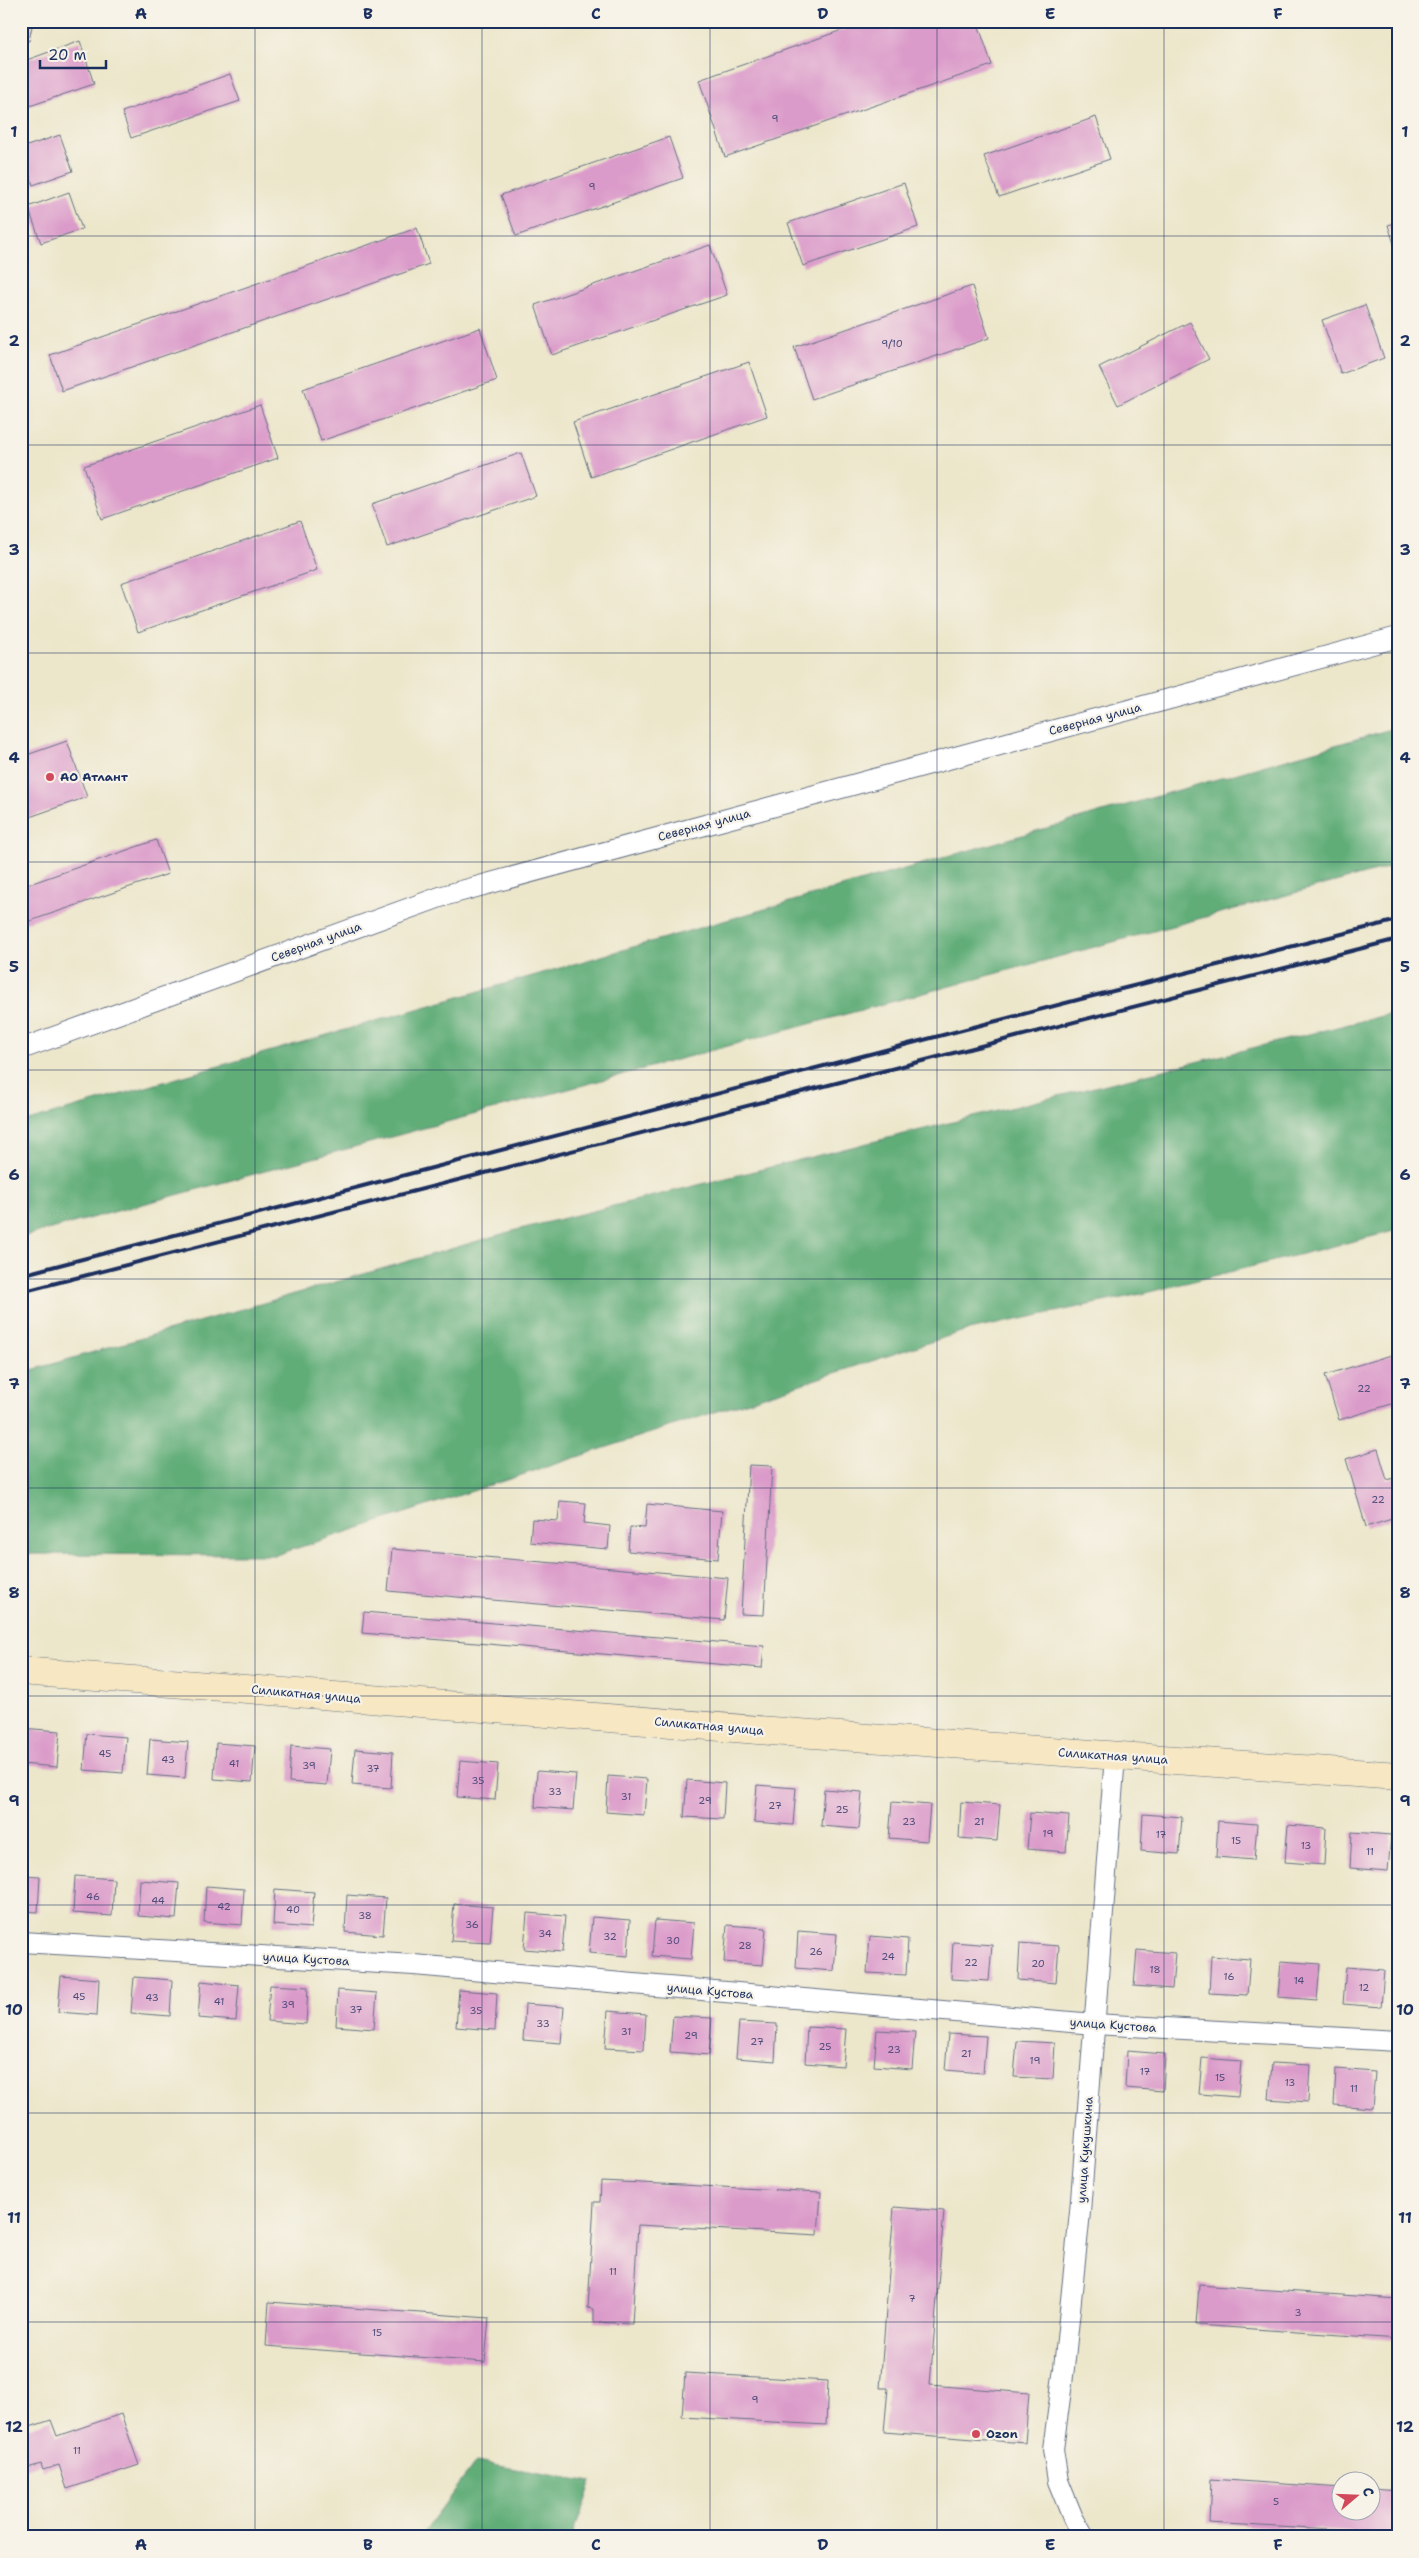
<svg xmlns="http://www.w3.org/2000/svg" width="1419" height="2558" font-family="'Shantell Sans',sans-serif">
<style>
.forest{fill:#60ad78;stroke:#3e6e6b}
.building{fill:#db9bca}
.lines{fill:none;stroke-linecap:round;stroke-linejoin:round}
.street-casing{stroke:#646f84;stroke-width:22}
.secondary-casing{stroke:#646f84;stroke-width:29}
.street{stroke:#fff;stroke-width:20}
.secondary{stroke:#f7e8c3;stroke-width:28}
.rail{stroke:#1b2f5e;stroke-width:4}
.grid{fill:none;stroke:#1b2f5e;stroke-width:1;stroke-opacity:0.55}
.poi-dot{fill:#d1495b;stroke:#f7f3e8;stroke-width:2}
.labels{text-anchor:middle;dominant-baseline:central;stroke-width:4.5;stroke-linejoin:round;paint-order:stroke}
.number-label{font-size:10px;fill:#4b4a79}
.street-label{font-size:12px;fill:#1b2f5e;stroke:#f7f3e8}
.poi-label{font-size:12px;font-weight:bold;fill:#1b2f5e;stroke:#f7f3e8;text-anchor:start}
.neatline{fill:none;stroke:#1b2f5e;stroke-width:2}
.grid-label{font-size:16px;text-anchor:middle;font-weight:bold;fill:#1b2f5e}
</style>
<rect width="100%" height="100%" fill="#f7f3e8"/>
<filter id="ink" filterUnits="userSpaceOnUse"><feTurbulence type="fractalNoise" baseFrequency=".02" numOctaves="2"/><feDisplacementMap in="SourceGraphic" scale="10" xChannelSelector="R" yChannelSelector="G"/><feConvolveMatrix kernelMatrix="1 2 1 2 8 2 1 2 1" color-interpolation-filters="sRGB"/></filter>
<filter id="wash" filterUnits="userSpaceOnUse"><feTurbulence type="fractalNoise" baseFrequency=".0096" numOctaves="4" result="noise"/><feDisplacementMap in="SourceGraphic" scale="20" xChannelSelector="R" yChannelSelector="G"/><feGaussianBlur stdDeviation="1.12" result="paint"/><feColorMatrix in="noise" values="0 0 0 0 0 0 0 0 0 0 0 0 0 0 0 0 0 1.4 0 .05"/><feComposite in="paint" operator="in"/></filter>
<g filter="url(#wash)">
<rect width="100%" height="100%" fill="#ece6ca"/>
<g class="forest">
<path d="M 1398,727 L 1398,865 L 21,1237 L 21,1123 Z"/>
<path d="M 1398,1012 L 1398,1230 L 1141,1294 L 964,1331 L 276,1555 L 21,1554 L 21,1373 L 516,1230 Z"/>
<path d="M 476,2462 L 592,2482 L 573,2532 L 574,2537 L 420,2537 Z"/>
</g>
<g id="blocks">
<g class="building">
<path d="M 21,21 L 33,21 L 29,41 L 21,40 Z"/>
<path d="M 868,21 L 977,21 L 992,65 L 725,157 L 699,80 Z"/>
<path d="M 80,41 L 94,84 L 21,109 L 21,62 Z"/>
<path d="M 230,74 L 240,101 L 131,138 L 122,112 Z"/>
<path d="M 1096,117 L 1110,159 L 999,197 L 984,156 Z"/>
<path d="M 60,135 L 73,171 L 33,185 L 21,148 Z"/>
<path d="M 669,137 L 683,178 L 516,236 L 501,195 Z"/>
<path d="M 904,183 L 918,227 L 803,266 L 788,223 Z"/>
<path d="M 69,192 L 82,229 L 41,243 L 28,207 Z"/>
<path d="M 1398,222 L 1398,253 L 1397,253 L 1388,225 Z"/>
<path d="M 417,228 L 429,264 L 62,391 L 50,355 Z"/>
<path d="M 710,245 L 727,295 L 552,355 L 535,305 Z"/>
<path d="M 972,286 L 989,338 L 812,399 L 794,347 Z"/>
<path d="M 1365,305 L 1384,358 L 1341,374 L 1322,320 Z"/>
<path d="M 1190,322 L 1209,359 L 1118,405 L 1099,367 Z"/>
<path d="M 480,328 L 497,380 L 321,441 L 303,389 Z"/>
<path d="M 749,362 L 767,416 L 591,477 L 573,422 Z"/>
<path d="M 260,405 L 278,458 L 102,519 L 84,466 Z"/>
<path d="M 521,453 L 536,496 L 387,547 L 372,504 Z"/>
<path d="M 300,521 L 317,570 L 138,632 L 121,583 Z"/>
<path d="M 67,741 L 87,797 L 21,820 L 21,757 Z"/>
<path d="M 156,840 L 168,874 L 21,924 L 21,887 Z"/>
<path d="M 1398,1353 L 1398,1402 L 1339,1420 L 1325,1375 Z"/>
<path d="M 1378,1449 L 1387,1480 L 1398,1477 L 1398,1526 L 1395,1518 L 1366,1527 L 1346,1459 Z"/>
<path d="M 749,1465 L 772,1466 L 764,1615 L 741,1614 Z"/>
<path d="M 560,1501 L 586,1503 L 584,1523 L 610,1526 L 608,1549 L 530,1542 L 532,1519 L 558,1521 Z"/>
<path d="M 647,1504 L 722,1511 L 718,1559 L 628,1551 L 630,1527 L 645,1528 Z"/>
<path d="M 392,1549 L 728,1578 L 724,1620 L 388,1591 Z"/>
<path d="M 364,1612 L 764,1646 L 762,1668 L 362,1633 Z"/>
<path d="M 21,1728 L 60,1731 L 57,1767 L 21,1764 Z"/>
<path d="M 87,1734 L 126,1737 L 123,1773 L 84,1770 Z"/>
<path d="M 150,1739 L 188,1742 L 185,1778 L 147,1775 Z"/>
<path d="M 216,1743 L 255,1746 L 252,1782 L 214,1779 Z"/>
<path d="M 291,1746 L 330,1749 L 327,1785 L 289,1782 Z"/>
<path d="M 355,1749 L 393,1752 L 391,1788 L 352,1785 Z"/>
<path d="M 460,1761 L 498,1764 L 495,1800 L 457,1797 Z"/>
<path d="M 537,1771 L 576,1774 L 573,1810 L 535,1807 Z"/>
<path d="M 608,1776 L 647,1779 L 644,1815 L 606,1812 Z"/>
<path d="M 687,1780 L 725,1783 L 723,1819 L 684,1817 Z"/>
<path d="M 757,1785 L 796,1788 L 793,1825 L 754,1822 Z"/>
<path d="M 824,1789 L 862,1792 L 859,1829 L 821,1826 Z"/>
<path d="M 892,1802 L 930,1805 L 927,1841 L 889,1838 Z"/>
<path d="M 961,1802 L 1000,1805 L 997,1841 L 959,1838 Z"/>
<path d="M 1030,1813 L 1069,1816 L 1066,1852 L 1027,1849 Z"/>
<path d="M 1143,1814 L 1182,1817 L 1179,1854 L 1141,1851 Z"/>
<path d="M 1218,1821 L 1257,1824 L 1254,1860 L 1216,1857 Z"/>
<path d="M 1288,1825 L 1326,1828 L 1324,1865 L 1285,1862 Z"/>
<path d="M 1352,1832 L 1391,1835 L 1388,1871 L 1350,1868 Z"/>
<path d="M 21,1875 L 40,1876 L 38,1912 L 21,1911 Z"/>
<path d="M 75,1876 L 114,1879 L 112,1916 L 73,1913 Z"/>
<path d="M 140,1880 L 179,1883 L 176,1919 L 138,1916 Z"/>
<path d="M 206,1886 L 244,1889 L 242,1925 L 204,1922 Z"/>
<path d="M 275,1889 L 314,1892 L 311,1928 L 273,1925 Z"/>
<path d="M 347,1895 L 386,1898 L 383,1935 L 345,1932 Z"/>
<path d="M 454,1904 L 493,1907 L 490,1943 L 451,1941 Z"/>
<path d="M 527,1913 L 565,1916 L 562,1952 L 524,1949 Z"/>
<path d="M 592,1917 L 630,1920 L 628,1956 L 589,1953 Z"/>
<path d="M 655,1920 L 694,1923 L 691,1959 L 652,1956 Z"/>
<path d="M 727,1925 L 766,1928 L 763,1965 L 724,1962 Z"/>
<path d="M 798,1931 L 837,1934 L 834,1971 L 796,1968 Z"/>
<path d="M 870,1936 L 908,1939 L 906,1975 L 867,1973 Z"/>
<path d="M 953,1942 L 992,1945 L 989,1981 L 951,1979 Z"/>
<path d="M 1020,1943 L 1059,1946 L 1056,1983 L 1018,1980 Z"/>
<path d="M 1137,1950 L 1175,1953 L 1172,1989 L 1134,1986 Z"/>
<path d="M 1211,1956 L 1250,1959 L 1247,1995 L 1209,1993 Z"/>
<path d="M 1281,1961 L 1320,1964 L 1317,2000 L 1278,1997 Z"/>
<path d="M 1346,1967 L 1384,1970 L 1381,2007 L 1343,2004 Z"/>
<path d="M 61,1976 L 99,1979 L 97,2015 L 58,2012 Z"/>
<path d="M 134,1977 L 172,1980 L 170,2016 L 131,2013 Z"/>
<path d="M 201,1981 L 239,1985 L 236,2021 L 198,2018 Z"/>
<path d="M 270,1985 L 308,1987 L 306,2024 L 267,2021 Z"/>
<path d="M 338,1990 L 377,1993 L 374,2029 L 336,2026 Z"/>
<path d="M 459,1990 L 497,1993 L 495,2030 L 456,2027 Z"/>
<path d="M 525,2004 L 564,2007 L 561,2043 L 523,2040 Z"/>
<path d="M 608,2011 L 646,2014 L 644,2050 L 605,2048 Z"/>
<path d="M 673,2016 L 712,2018 L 709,2055 L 670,2052 Z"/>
<path d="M 739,2022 L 777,2024 L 775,2061 L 736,2058 Z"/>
<path d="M 807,2027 L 846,2029 L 843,2066 L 805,2063 Z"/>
<path d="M 877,2030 L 915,2032 L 912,2069 L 874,2066 Z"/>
<path d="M 948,2034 L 986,2036 L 983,2073 L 945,2070 Z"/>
<path d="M 1017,2041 L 1055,2043 L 1053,2079 L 1014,2077 Z"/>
<path d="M 1127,2051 L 1165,2054 L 1163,2091 L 1125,2088 Z"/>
<path d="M 1202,2058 L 1241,2061 L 1238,2097 L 1199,2094 Z"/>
<path d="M 1272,2063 L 1310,2065 L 1308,2102 L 1269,2099 Z"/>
<path d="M 1336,2069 L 1375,2072 L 1372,2108 L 1334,2105 Z"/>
<path d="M 601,2181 L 821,2192 L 818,2235 L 638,2225 L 632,2324 L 594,2322 L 594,2309 L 588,2308 L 594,2202 L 600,2202 Z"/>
<path d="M 894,2207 L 944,2211 L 930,2385 L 1029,2393 L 1025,2443 L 884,2432 L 888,2388 L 880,2388 Z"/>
<path d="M 1199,2285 L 1398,2299 L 1398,2339 L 1196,2325 Z"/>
<path d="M 269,2302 L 489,2318 L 485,2362 L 266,2346 Z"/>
<path d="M 685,2373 L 828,2381 L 826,2425 L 682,2417 Z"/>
<path d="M 121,2414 L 139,2465 L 67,2489 L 59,2465 L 43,2470 L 41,2464 L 21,2470 L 21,2430 L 51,2420 L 57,2436 Z"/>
<path d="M 1211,2479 L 1342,2488 L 1342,2510 L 1372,2510 L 1372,2489 L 1398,2491 L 1398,2534 L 1209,2523 Z"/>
</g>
</g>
</g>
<g filter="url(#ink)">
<use href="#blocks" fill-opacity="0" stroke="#646f84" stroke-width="1"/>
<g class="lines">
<defs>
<g id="street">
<path d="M 21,1049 L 443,896 L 1398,637"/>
<path d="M 21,1942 L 414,1965 L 1094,2024 L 1398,2041"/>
<path d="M 1084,2537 L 1073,2518 L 1058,2481 L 1053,2449 L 1064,2368 L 1080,2212 L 1115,1756"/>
</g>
<path id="secondary" d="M 21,1671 L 771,1731 L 1398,1776"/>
</defs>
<use href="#street" class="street-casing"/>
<use href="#secondary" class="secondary-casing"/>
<use href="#street" class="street"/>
<use href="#secondary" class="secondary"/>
<g class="rail">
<path d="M 21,1275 L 1081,999 L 1398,920"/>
<path d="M 21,1292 L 1398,939"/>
</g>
</g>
</g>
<path class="grid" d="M 255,21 L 255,2537M 482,21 L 482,2537M 710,21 L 710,2537M 937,21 L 937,2537M 1164,21 L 1164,2537M 21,236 L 1398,236M 21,445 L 1398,445M 21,653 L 1398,653M 21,862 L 1398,862M 21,1070 L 1398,1070M 21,1279 L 1398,1279M 21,1488 L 1398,1488M 21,1696 L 1398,1696M 21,1905 L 1398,1905M 21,2113 L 1398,2113M 21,2322 L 1398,2322"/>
<g class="poi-dot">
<circle cx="50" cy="777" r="5"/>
<circle cx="976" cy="2434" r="5"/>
</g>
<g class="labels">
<g class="number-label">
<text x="775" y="118">9</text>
<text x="592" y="186">9</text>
<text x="892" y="343">9/10</text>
<text x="1364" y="1388">22</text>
<text x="1378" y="1499">22</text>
<text x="105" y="1753">45</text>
<text x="168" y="1759">43</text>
<text x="234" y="1763">41</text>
<text x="309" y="1765">39</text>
<text x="373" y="1768">37</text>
<text x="478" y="1780">35</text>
<text x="555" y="1791">33</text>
<text x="626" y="1796">31</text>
<text x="705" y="1800">29</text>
<text x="775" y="1805">27</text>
<text x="842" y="1809">25</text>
<text x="909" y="1821">23</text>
<text x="979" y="1821">21</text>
<text x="1048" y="1833">19</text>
<text x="1161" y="1834">17</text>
<text x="1236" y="1840">15</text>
<text x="1306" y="1845">13</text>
<text x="1370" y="1851">11</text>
<text x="93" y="1896">46</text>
<text x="158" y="1900">44</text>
<text x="224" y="1906">42</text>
<text x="293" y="1909">40</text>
<text x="365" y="1915">38</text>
<text x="472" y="1924">36</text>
<text x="545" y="1933">34</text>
<text x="610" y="1936">32</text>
<text x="673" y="1940">30</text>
<text x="745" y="1945">28</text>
<text x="816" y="1951">26</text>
<text x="888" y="1956">24</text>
<text x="971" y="1962">22</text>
<text x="1038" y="1963">20</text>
<text x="1155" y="1969">18</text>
<text x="1229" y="1976">16</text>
<text x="1299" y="1980">14</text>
<text x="1364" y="1987">12</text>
<text x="79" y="1996">45</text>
<text x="152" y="1997">43</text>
<text x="219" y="2001">41</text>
<text x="288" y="2004">39</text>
<text x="356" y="2009">37</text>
<text x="476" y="2010">35</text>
<text x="543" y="2023">33</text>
<text x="626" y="2031">31</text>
<text x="691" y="2035">29</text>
<text x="757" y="2041">27</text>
<text x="825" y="2046">25</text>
<text x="894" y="2049">23</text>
<text x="966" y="2053">21</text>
<text x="1035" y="2060">19</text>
<text x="1145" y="2071">17</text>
<text x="1220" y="2077">15</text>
<text x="1290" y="2082">13</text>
<text x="1354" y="2088">11</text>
<text x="613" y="2271">11</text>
<text x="912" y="2298">7</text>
<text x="1298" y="2312">3</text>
<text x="377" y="2332">15</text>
<text x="755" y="2399">9</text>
<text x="77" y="2450">11</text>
<text x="1276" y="2501">5</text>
</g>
<g class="street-label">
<text transform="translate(1095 719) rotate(-15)">Северная улица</text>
<text transform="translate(704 825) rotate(-15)">Северная улица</text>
<text transform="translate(316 942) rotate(-20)">Северная улица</text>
<text transform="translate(306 1694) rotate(5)">Силикатная улица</text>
<text transform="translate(709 1726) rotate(5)">Силикатная улица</text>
<text transform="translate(1113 1756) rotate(4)">Силикатная улица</text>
<text transform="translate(306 1959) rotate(3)">улица Кустова</text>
<text transform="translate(710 1991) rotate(5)">улица Кустова</text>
<text transform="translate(1113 2025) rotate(4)">улица Кустова</text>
<text transform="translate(1085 2150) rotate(-86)">улица Кукушкина</text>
</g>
<g class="poi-label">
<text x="60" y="777">АО Атлант</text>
<text x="986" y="2434">Ozon</text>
</g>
</g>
<rect width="1419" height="2558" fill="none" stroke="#f7f3e8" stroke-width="55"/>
<g transform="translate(1356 2496) rotate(71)"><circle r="24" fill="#f7f3e8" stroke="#9fa5b1"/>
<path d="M0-4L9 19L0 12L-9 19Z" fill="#d1495b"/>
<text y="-8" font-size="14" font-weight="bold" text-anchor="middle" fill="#1b2f5e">С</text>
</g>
<path d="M40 60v8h66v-8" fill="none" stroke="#1b2f5e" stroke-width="2.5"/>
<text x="48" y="60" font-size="15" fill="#1b2f5e" stroke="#f7f3e8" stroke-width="4" paint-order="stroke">20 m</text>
<rect x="28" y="28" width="1364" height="2502" class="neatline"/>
<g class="grid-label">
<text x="141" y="19">A</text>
<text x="368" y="19">B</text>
<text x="596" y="19">C</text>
<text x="823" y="19">D</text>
<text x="1050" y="19">E</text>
<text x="1278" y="19">F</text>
<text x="14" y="137">1</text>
<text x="1405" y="137">1</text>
<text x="14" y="346">2</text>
<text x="1405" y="346">2</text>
<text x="14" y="555">3</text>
<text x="1405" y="555">3</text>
<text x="14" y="763">4</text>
<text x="1405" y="763">4</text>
<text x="14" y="972">5</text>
<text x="1405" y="972">5</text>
<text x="14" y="1180">6</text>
<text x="1405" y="1180">6</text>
<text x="14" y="1389">7</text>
<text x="1405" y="1389">7</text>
<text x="14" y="1598">8</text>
<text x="1405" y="1598">8</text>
<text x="14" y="1806">9</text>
<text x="1405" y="1806">9</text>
<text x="14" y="2015">10</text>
<text x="1405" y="2015">10</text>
<text x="14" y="2223">11</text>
<text x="1405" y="2223">11</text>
<text x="14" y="2432">12</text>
<text x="1405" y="2432">12</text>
<text x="141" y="2550">A</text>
<text x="368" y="2550">B</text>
<text x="596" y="2550">C</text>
<text x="823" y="2550">D</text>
<text x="1050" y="2550">E</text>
<text x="1278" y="2550">F</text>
</g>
</svg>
